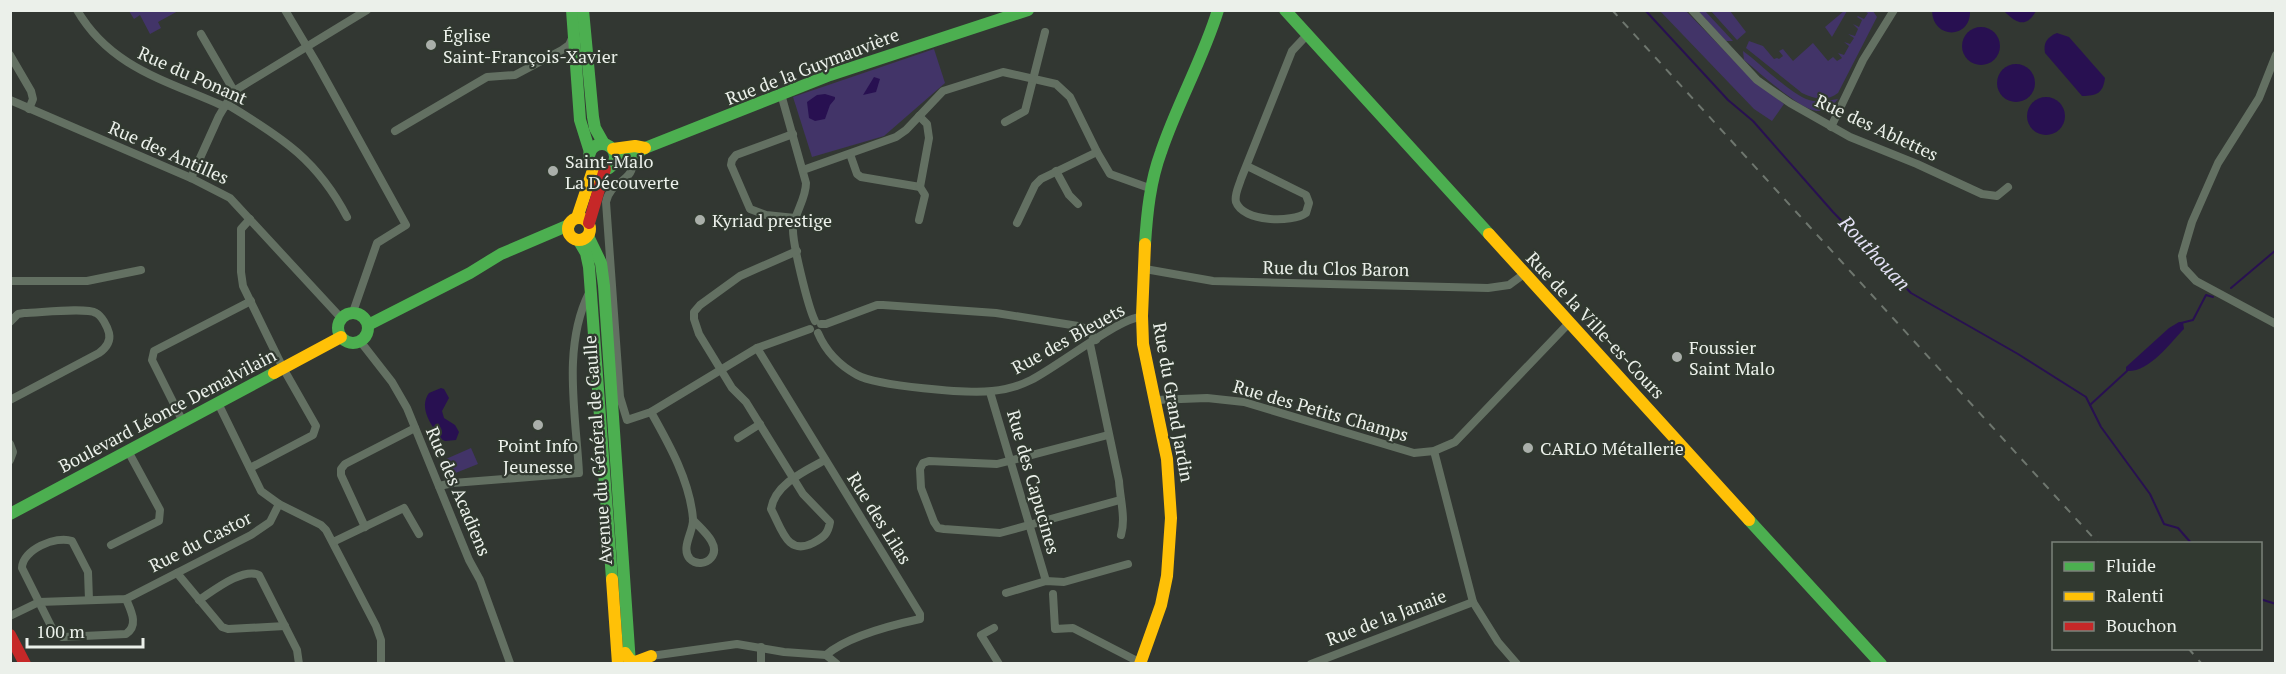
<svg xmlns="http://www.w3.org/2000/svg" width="2286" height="674" font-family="'PT Serif',serif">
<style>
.green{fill:#423468}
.water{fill:#281051}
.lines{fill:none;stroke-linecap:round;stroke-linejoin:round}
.stream{stroke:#281051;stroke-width:2}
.street{stroke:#637062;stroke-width:8}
.fast{stroke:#4caf50;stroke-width:12}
.slow{stroke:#ffc107;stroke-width:12}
.jam{stroke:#c62828;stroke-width:12}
.rail{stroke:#6e766e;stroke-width:2;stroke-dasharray:8 8;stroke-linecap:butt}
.poi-dot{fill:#aaafaa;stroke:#313930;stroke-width:2}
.labels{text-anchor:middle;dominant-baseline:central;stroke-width:4.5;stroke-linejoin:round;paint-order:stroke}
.poi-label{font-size:18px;fill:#ebf0ea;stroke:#313930;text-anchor:start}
.street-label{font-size:18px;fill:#ebf0ea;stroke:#313930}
.water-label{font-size:20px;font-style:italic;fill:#e4e1f6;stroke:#313930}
</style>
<rect width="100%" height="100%" fill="#323732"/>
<g class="green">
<path d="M 129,11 L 178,11 L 158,22 L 161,28 L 150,34 L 140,15 L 134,19 Z"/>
<path d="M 1660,11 L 1686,11 L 1746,73 L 1784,104 L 1772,121 L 1754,109 Z"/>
<path d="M 1698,11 L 1705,11 L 1733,41 L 1726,41 Z"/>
<path d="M 1711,11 L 1730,11 L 1746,32 L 1737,40 Z"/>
<path d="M 1844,11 L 1847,11 L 1832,37 L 1825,27 Z"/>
<path d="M 1864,11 L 1873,11 L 1877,17 L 1838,93 C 1827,102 1814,99 1802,93 L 1746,48 L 1749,41 L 1763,46 L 1774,59 L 1777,58 L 1779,59 L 1783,56 L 1779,51 L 1783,49 L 1793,61 L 1813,43 L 1828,61 L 1833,57 L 1837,61 L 1842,58 L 1838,53 L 1844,55 L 1849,46 L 1844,42 L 1850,44 L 1854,38 L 1848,34 L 1855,36 L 1858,29 L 1853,24 L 1859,27 L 1862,20 L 1857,17 L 1858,16 L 1864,19 L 1868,13 Z"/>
<path d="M 934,49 L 945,83 L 884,136 L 812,157 L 793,97 Z"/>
<path d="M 1743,51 C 1761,64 1790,94 1809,100 C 1818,103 1829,100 1838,99 C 1833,105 1828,111 1819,111 C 1802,112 1759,72 1744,60 Z"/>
<path d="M 471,448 L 478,464 L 453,474 L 446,459 Z"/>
</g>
<g class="water">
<path d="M 1932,11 L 1970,11 C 1971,39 1933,40 1932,11 Z"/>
<path d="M 2004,11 L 2036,11 C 2026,29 2016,23 2004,11 Z"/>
<circle cx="1981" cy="46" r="19"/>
<path d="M 2057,33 L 2069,37 L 2105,78 C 2103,93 2097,96 2082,96 L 2045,53 C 2043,43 2047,37 2057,33 Z"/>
<circle cx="2016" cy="83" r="19"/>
<path d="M 874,77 L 880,79 L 876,92 L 863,95 Z"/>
<path d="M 825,94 L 835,97 L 835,99 L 830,105 L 825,119 L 815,121 L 809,118 L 807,102 L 817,95 Z"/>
<circle cx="2046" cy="116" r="19"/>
<path d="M 2179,322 L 2183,322 L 2184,329 C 2169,344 2149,373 2126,371 L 2126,367 L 2169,328 Z"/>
<path d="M 441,388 L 444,389 L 449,398 L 442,411 L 444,418 L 455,425 L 459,432 L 456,440 L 445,441 L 441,439 C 432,426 418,408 429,393 Z"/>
</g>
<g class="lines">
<g class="stream">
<path d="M 1645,10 L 1728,100 L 1753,121 L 1833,212 L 1911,293 L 2018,354 L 2086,397 L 2101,427 L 2150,494 L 2164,524 L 2178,528 L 2192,544"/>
<path d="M 2231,288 L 2276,250"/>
<path d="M 2181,323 L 2193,320 L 2206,295 L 2213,297"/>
<path d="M 2090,405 L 2127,371"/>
<path d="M 2260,599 L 2276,604"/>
</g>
<g class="street">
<path d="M 77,10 C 110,67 165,80 221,105 L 230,106 C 283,138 318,161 347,217"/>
<path d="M 285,10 L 316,62 L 406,225 L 377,243 L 353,312"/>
<path d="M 1692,10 L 1757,80 L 1790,103 L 1850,137 L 1917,164 L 1982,194 L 1997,196 L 2008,187"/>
<path d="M 201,34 L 234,91"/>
<path d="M 10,55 L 31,91 L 33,99 L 29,109"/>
<path d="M 2276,55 L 2259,98 L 2218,163 L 2192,222 L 2182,256 L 2184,268 L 2196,281 L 2276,324"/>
<path d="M 781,94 L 806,183 C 806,199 795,212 793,228 C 792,242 808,307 815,321"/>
<path d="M 10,100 L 191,178 L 230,198 L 341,318"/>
<path d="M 1005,122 L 1025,111 L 1045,32"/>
<path d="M 1831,127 L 1863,60 L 1894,10"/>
<path d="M 395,131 L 487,77 L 515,75 L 562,50 L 569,45 L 573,36"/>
<path d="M 793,134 L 736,155 L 732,160 L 731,165 L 750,209 L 766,215 L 795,218"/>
<path d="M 850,154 L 857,174 L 861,177 L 920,187 L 929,138 L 927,124 L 919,116"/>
<path d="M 633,155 C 636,185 611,178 606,202 L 620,397 L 627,420 L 651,412 L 757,348 L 810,329"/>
<path d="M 1247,166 L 1306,195 L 1309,203 L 1306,213 C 1292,223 1243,222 1236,202 C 1234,195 1239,186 1241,179 L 1292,51 L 1307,35"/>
<path d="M 803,170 L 896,137 L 906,130 L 943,91 L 1003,72 L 1056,84 L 1070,97 L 1097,152 L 1110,174 L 1152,189"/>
<path d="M 1056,171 L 1069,195 L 1078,204"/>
<path d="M 191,178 L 219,116 L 234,91 L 367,10"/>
<path d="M 919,220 L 925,195 L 920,187"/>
<path d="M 1017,223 L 1035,185 L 1041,179 L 1097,152"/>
<path d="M 797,251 L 740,276 L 700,305 L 694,312 L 694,319 L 699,334 L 732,388 L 746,402 L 803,494 L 830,522 C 828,534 824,537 813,543 C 787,556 782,529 771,509 C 775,484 805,471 825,460"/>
<path d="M 1145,269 L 1213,281 L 1488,288 L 1509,285 L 1524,274"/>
<path d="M 10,281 L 87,281 L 141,270"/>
<path d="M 10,322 L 18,314 L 24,313 C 38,313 86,307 96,313 C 102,316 107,326 109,333 C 111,342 106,348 99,353 L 10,400"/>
<path d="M 821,324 L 826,324 L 877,305 L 883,305 L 996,313 L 1078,326 L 1087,329 L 1096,340"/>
<path d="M 818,333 C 826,352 839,365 857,375 C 877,386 969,394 992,391 C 1005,390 1019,386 1031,380 C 1057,367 1119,318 1141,317"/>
<path d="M 360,341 L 392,382 L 407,408 L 469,560 L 480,580 L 510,663"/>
<path d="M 1090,344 L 1119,481 C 1120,499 1126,518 1121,535"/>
<path d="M 757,348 L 920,614 L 920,619 C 892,625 848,636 826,655"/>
<path d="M 990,392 L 1046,581"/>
<path d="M 1155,400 L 1207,398 L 1244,402 L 1414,453 L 1434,451 L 1455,442 L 1569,323"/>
<path d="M 651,412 C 669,444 690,481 693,519 C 694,531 680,548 690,559 C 696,565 706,564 711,558 C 722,545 701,529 693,520"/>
<path d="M 183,422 L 152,360 L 154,351 L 251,301"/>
<path d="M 1108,435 L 997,464 L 929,461 L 923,463 L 920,469 L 921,488 L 934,522 L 938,528 L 944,529 L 1000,533 L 1120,500"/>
<path d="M 738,438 L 760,424"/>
<path d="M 10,444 L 13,452 L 10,460"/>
<path d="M 1434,451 L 1473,602 L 1498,642 L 1517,664"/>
<path d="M 250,468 L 313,435 L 316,426 L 283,368 L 243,286 L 241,272 L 241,229 L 250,219"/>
<path d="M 439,486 L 453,483 L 579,473 C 576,415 562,347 589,293"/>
<path d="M 279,504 L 321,525 L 326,530 L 376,626 L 381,640 L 381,664"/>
<path d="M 365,527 L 341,475 L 341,469 L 345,464 L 415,428"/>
<path d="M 333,542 L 404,508 L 419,534"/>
<path d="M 111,545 L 159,521 L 160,510 L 128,451"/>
<path d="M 177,573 L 222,627 L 228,629 L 285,626"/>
<path d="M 1006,593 L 1046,581 L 1064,582 L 1128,564"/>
<path d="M 1053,594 L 1055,629 L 1073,628 L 1143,664"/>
<path d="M 89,600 L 88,572 L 72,541 C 56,535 22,550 22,568 L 52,628 L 62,637 L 126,634 C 139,625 131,611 126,599"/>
<path d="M 199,600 C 213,591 243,567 259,575 L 297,650 L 299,664"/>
<path d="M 10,616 L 39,602 L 126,599 L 251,535 L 270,522 L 279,504 L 261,491 L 218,403"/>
<path d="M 994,628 L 981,635 L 999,664"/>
<path d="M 761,647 L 761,664"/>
<path d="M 651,656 L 737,644 L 784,652 L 826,655 L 837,664"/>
<path d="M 1311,664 L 1473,602"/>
</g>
<g class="fast">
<path d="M 572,10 L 580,120 L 590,152"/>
<path d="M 583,10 L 593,117 L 595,128 L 604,144"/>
<path d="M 1285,10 L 1489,234"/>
<circle cx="602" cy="157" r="13"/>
<path d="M 615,160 L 633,155 L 645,148 L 830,75 L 1028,10"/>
<path d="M 588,236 L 601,263 L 604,286 L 630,664"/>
<path d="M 579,241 L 586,253 L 589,267 L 612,579"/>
<path d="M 1145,244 C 1147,213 1150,182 1161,152 C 1177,104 1203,59 1218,10"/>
<circle cx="353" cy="328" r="15"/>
<path d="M 368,325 L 470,273 L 501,254 L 569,225"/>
<path d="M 10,514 L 274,373"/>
<path d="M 1749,520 L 1881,664"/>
</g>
<g class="slow">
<path d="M 613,149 L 635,146 L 645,148"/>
<circle cx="579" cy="229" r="11"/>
<path d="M 577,218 L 594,167"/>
<path d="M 1489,234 L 1749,520"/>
<path d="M 274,373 L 341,337"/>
<path d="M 612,579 L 618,664"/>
<path d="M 625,653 L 630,660 L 635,662 L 651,656"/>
<path d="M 1140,664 L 1161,605 L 1167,576 L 1171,518 L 1167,459 L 1143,344 L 1142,316 L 1145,244"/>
</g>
<g class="jam">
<path d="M 589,223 L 605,169"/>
<path d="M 10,635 L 25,664"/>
</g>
<g class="rail">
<path d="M 1612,10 L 2099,544"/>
<path d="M 2188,648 L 2202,664"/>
</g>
</g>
<g class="poi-dot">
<circle cx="431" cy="45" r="6"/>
<circle cx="553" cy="171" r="6"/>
<circle cx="700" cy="220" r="6"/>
<circle cx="1677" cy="357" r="6"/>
<circle cx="538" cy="425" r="6"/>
<circle cx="1528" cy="448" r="6"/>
</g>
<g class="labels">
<g class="poi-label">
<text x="443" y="35">Église<tspan x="443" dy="21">Saint-François-Xavier</tspan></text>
<text x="565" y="161">Saint-Malo<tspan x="565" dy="21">La Découverte</tspan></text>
<text x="712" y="220">Kyriad prestige</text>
<text x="1689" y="347">Foussier<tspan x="1689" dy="21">Saint Malo</tspan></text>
<text x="538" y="445" text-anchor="middle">Point Info<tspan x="538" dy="21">Jeunesse</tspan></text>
<text x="1540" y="448">CARLO Métallerie</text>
</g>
<g class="street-label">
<text transform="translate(812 66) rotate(-21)">Rue de la Guymauvière</text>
<text transform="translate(193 75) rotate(24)">Rue du Ponant</text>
<text transform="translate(1877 127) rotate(25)">Rue des Ablettes</text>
<text transform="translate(169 152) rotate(24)">Rue des Antilles</text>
<text transform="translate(1336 268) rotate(1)">Rue du Clos Baron</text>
<text transform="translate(1596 325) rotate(47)">Rue de la Ville-es-Cours</text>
<text transform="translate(1068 338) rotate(-29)">Rue des Bleuets</text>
<text transform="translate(1174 402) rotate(80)">Rue du Grand Jardin</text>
<text transform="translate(167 410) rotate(-28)">Boulevard Léonce Demalvilain</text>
<text transform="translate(1321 410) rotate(16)">Rue des Petits Champs</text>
<text transform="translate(597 450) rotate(-94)">Avenue du Général de Gaulle</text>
<text transform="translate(1034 482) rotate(74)">Rue des Capucines</text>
<text transform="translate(459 491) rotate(67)">Rue des Acadiens</text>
<text transform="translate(880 518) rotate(58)">Rue des Lilas</text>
<text transform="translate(200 541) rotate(-27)">Rue du Castor</text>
<text transform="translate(1386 617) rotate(-21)">Rue de la Janaie</text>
</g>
<g class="water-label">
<text transform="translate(1875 253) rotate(47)">Routhouan</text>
</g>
</g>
<rect width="2286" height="674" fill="none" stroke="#ebf0ea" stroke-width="24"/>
<rect x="2052" y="542" width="210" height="108" fill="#313930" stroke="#7b827a" stroke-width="1.5"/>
<rect x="2064" y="562" width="30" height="9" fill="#4caf50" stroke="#7b827a" stroke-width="1.5"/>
<text x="2106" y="572" font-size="18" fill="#ebf0ea">Fluide</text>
<rect x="2064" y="592" width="30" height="9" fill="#ffc107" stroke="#7b827a" stroke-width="1.5"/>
<text x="2106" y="602" font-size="18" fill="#ebf0ea">Ralenti</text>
<rect x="2064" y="622" width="30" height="9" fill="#c62828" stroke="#7b827a" stroke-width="1.5"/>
<text x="2106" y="632" font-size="18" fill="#ebf0ea">Bouchon</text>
<path d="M27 638v9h116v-9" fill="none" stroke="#ebf0ea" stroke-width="3"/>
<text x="36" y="638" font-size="18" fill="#ebf0ea" stroke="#313930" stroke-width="4.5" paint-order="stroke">100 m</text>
</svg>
